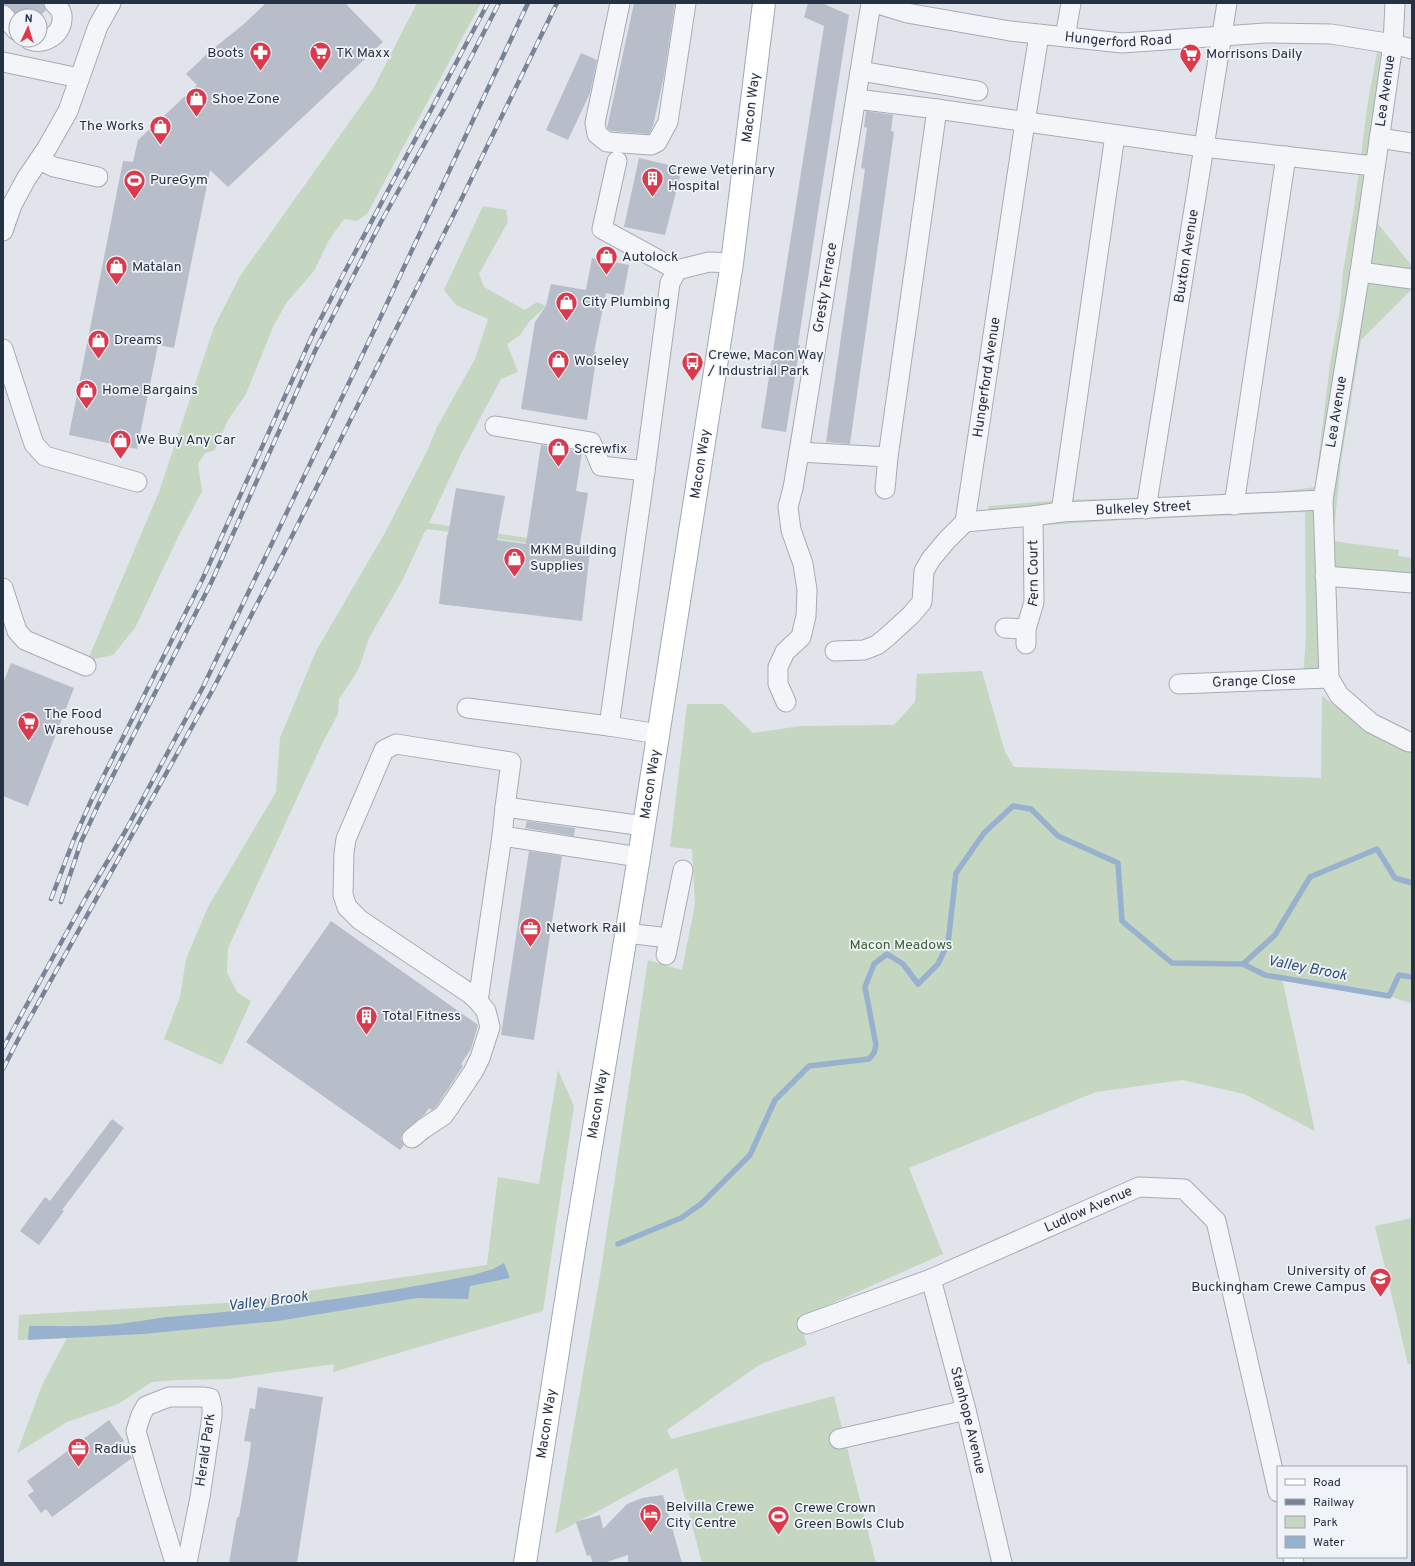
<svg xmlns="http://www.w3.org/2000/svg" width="1415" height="1566" font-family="Overpass,sans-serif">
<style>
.green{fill:#c5d6c1}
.water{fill:#98b1ce}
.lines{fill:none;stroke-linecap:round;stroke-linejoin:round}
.stream{stroke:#98b1ce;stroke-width:5.5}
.building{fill:#b7bdc9}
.minor-casing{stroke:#a5abb6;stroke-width:21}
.major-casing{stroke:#9fa8b8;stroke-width:24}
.minor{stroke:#f4f5f9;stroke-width:19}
.major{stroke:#fff;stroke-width:22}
.rail-casing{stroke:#788396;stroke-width:4.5}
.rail{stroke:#f0f3f8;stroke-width:3;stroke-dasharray:9;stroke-linecap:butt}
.labels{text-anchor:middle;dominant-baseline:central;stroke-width:3.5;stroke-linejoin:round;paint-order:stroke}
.street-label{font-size:14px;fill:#273144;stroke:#f0f3f8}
.poi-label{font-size:14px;fill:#273144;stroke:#f0f3f8;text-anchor:start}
.park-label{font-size:14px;fill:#3a6133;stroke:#f0f3f8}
.water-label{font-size:15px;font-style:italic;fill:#2d4e7d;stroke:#f0f3f8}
</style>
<rect width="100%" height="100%" fill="#e1e4eb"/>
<g class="green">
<path d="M 417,3 L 481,3 L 367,214 L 357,221 L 344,219 L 329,240 L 314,271 L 287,302 L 273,327 L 246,394 L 228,420 L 215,450 L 205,453 L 198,464 L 202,491 L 179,535 L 135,628 L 113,655 L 94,659 L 89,657 L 159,492 L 214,327 L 240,276 L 373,89 Z"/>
<path d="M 1379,42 L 1393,44 L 1388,139 L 1378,224 L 1412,266 L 1412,289 L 1361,340 L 1341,461 L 1333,541 L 1399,550 L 1398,556 L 1412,558 L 1412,583 L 1325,576 L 1329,678 L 1303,679 L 1306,637 L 1305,512 L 1123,520 L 1034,526 L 984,521 L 989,506 L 1063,500 L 1189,497 L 1285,491 L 1315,487 L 1330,364 L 1340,309 L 1343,271 L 1354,208 L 1368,101 Z"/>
<path d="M 483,206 L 506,210 L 508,222 L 479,274 L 484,287 L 525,310 L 537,302 L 546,306 L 529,322 L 520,335 L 507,344 L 518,372 L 501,379 L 461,454 L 429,523 L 561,543 L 590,545 L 590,551 L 570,552 L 541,545 L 428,529 L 425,531 L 403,579 L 369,638 L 359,668 L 350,683 L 339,699 L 338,714 L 322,744 L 228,948 L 227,972 L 237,992 L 251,1001 L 222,1065 L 164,1039 L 180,997 L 186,959 L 208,907 L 276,792 L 280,738 L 316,651 L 386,531 L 427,451 L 437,427 L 475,359 L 488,319 L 456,305 L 444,290 Z"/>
<path d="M 982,671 L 1005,752 L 1014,767 L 1321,778 L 1322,696 L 1375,735 L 1412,753 L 1412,1004 L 1389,996 L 1282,978 L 1315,1131 L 1244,1094 L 1182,1080 L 1096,1092 L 909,1168 L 943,1254 L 799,1318 L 807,1345 L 759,1365 L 667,1430 L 671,1439 L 834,1396 L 876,1563 L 702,1563 L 677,1468 L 576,1523 L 555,1534 L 601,1270 L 648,960 L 682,970 L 695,904 L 692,849 L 670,847 L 687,704 L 723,704 L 753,733 L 801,726 L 894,725 L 915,702 L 917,674 Z"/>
<path d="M 558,1070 L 574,1106 L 543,1311 L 333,1372 L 334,1364 L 228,1379 L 175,1380 L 152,1382 L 118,1404 L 67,1422 L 17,1453 L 43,1383 L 67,1338 L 18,1340 L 19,1315 L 225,1303 L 487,1265 L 498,1177 L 539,1184 Z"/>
<path d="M 1412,1218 L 1412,1363 L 1408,1364 L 1375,1226 Z"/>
</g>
<path class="water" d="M 504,1263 L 510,1278 L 470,1286 L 468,1299 L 417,1298 L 278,1321 L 143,1334 L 28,1340 L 29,1326 C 59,1326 89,1327 119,1324 C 136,1322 151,1319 167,1317 C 270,1309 372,1296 473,1275 L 493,1269 Z"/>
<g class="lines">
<g class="stream">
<path d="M 1243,964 L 1275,935 L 1310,877 L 1377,849 L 1395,878 L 1412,883"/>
<path d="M 618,1244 L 681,1218 L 701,1204 L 750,1155 L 775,1100 L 809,1066 L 869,1059 L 874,1053 L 876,1045 L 865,987 L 874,964 L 887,954 L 903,964 L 918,984 L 938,964 L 948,943 L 956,873 L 984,833 L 1013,806 L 1031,809 L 1058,836 L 1118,863 L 1122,921 L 1172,963 L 1243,964 L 1265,975 L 1389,996 L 1399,975 L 1412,977"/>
</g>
</g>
<g class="building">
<path d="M 3,3 L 43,3 L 46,10 L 40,16 L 18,16 L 11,8 L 3,4 Z"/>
<path d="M 266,3 L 345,3 L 383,42 L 228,187 L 210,170 L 174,348 L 158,345 L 137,449 L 69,435 L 123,161 L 133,162 L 138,140 L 197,85 L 186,74 L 209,52 L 244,24 Z"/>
<path d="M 634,3 L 675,3 L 664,76 L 653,126 L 649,134 L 611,131 L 607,128 Z"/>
<path d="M 808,3 L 822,3 L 849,15 L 817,218 L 798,345 L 800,345 L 786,432 L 761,428 L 824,26 L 804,17 Z"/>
<path d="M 581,53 L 597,60 L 590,93 L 568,140 L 546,130 Z"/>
<path d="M 866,111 L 893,115 L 891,131 L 894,132 L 850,444 L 826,442 L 865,169 L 861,168 L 867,128 L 864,127 Z"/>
<path d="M 639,158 L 682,168 L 665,235 L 624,227 Z"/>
<path d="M 592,258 L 629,265 L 623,297 L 606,293 L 594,352 L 597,353 L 587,420 L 521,409 L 535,322 L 546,306 L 551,284 L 586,290 Z"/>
<path d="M 541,445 L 582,452 L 576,491 L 588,493 L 579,550 L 590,551 L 582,621 L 439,604 L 447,535 L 448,535 L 456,488 L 505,496 L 497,540 L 526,544 Z"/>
<path d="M 11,663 L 74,688 L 28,806 L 3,796 L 3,683 Z"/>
<path d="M 527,821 L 575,828 L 574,836 L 525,828 Z"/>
<path d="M 529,851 L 562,856 L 534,1040 L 501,1035 Z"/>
<path d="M 331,921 L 478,1025 L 471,1049 L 461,1064 L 463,1066 L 436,1107 L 432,1110 L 429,1108 L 425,1114 L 405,1130 L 402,1134 L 401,1139 L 404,1145 L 400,1150 L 246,1042 Z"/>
<path d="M 112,1119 L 124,1128 L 62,1210 L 64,1211 L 39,1245 L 20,1231 L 45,1197 L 50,1201 Z"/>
<path d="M 258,1387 L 323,1397 L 297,1563 L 229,1563 L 237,1517 L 239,1517 L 249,1459 L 251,1442 L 244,1441 L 250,1408 L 255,1409 Z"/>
<path d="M 109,1420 L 124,1441 L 121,1443 L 132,1458 L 52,1517 L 46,1509 L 41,1513 L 28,1495 L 34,1491 L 27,1481 Z"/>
<path d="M 663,1495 L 682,1563 L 628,1563 L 628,1555 L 604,1563 L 593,1563 L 590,1555 L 587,1556 L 576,1522 L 600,1515 L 603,1529 L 627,1504 L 642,1498 Z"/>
</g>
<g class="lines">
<defs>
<g id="minor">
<path d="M 620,3 L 595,123 L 597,134 L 607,142 L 651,145 L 657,142 L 668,122 L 686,3"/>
<path id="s1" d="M 875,3 L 907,13 L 1010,31 L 1122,43 L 1266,33 L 1331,34 L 1393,44 L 1412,49"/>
<path d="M 1395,3 L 1393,44 L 1360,272 L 1323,500 L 1329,678 L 1339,695 L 1371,723 L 1409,742"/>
<path d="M 3,15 L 16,30"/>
<path d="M 1065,37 L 1071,3"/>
<path d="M 30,40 C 45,46 64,33 62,16 C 62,11 58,7 54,3"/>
<path d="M 3,62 L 79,78"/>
<path d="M 860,71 L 978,91"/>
<path d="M 856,99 L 937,109 L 1203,147 L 1374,166"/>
<path d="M 1379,138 L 1412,143"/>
<path d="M 39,160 L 54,167 L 98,177"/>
<path d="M 617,161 L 602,229 L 677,270"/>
<path d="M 3,231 L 12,205 L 26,179 L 47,148 L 68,111 L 98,26 L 111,3"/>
<path d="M 1360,272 L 1412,279"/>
<path d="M 3,349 L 31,435 L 34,444 L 45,456 L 137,482"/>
<path d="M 495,426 L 591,442 L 601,466 L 645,471"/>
<path d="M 799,452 L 888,457 L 937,109"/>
<path d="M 885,489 L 888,457"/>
<path d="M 1234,505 L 1286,156"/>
<path id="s2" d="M 1146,509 L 1227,3"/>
<path d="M 1061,512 L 1115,135"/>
<path id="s3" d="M 965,522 L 1033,516 L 1061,512 L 1323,500"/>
<path d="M 1325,576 L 1412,583"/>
<path d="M 3,588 L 17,631 L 25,640 L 86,666"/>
<path d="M 1005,628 L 1026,629"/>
<path id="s4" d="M 1026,644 L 1026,629 L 1034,602 L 1033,516"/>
<path id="s5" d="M 835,651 L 864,650 L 877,645 L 887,637 L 911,615 L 922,602 L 924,571 L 931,559 L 947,540 L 965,522 L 1025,122 L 1039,35"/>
<path id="s6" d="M 1179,684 L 1329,678"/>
<path id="s7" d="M 786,702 L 778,684 L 778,667 L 785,652 L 801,637 L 806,616 L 807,590 L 803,564 L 791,530 L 788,507 L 793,488 L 799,452 L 871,3"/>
<path d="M 467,708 L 609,726"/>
<path d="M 658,734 L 609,726 L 645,471 L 670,283 L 677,270 L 709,262 L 732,263"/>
<path d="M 502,836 L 639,857"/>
<path d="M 626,933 L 669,938"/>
<path d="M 666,955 L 683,870"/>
<path d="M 478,1001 L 502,836 L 505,807 L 644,826"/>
<path d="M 412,1138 L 423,1129 L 444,1115 L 473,1072 L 480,1058 L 490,1027 L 486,1011 L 478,1001 L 469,993 L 360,920 L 347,907 L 343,895 L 344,853 L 346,839 L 384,750 L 396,744 L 511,762 L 505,807"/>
<path id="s8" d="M 931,1279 L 966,1410 L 1002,1563"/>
<path id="s9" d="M 807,1324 L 931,1279 L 1139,1187 L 1184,1189 L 1216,1221 L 1278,1492"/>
<path d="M 839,1439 L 966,1410"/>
<path d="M 1293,1557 L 1294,1563"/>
<path d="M 175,1563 L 152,1487 L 136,1431 L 141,1415 L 146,1406 L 169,1397 L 204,1397 L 210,1398 L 212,1407 L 212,1416 L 200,1497 L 187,1563"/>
</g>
<g id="major">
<path id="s10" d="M 525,1563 L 574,1249 L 639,857 L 732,263 L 764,3"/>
</g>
</defs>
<use href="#minor" class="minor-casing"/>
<use href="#major" class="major-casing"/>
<use href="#minor" class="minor"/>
<use href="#major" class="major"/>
<defs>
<g id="rail">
<path d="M 51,899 L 74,839 L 91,801 L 203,578 L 313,334 L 343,275 L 488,3"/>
<path d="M 61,902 L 81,842 L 100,801 L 211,583 L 315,351 L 382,220 L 449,100 L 499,3"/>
<path d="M 3,1048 L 84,901 L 126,830 L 203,687 L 382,314 L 528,3"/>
<path d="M 3,1069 L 21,1034 L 212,691 L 285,550 L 462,198 L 557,3"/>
</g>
</defs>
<use href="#rail" class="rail-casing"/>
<use href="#rail" class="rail"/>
</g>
<defs>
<symbol id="pharmacy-pin" viewBox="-11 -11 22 30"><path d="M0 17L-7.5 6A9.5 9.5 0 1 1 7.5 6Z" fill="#dc394d" stroke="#f0f3f8"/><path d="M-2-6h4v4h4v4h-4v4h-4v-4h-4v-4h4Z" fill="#fff"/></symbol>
<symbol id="supermarket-pin" viewBox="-11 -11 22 30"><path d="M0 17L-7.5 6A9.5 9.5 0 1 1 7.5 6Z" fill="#dc394d" stroke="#f0f3f8"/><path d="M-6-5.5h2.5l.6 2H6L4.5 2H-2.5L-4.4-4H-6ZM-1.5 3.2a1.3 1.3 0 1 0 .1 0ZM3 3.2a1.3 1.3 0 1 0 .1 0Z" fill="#fff"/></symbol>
<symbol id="shop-pin" viewBox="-11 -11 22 30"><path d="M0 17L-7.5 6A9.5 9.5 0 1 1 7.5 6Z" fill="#dc394d" stroke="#f0f3f8"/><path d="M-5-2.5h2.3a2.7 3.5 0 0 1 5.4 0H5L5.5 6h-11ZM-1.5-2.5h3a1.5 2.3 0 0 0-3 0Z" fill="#fff"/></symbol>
<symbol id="building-pin" viewBox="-11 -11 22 30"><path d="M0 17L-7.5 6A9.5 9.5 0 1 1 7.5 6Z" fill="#dc394d" stroke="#f0f3f8"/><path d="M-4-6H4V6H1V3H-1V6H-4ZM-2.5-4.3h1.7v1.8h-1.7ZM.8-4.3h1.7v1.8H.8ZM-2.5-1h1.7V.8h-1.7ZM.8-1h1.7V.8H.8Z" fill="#fff"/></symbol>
<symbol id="stadium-pin" viewBox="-11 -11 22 30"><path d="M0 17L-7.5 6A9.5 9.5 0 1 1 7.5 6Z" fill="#dc394d" stroke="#f0f3f8"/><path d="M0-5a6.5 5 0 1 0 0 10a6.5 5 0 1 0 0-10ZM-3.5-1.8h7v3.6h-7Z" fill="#fff"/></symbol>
<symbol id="bus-pin" viewBox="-11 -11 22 30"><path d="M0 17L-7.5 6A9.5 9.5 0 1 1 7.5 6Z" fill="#dc394d" stroke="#f0f3f8"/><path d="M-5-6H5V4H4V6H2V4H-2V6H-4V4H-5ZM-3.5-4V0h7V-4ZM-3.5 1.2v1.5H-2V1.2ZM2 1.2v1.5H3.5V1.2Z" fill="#fff"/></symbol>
<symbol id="office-pin" viewBox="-11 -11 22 30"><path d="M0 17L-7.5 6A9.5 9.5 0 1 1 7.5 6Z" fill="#dc394d" stroke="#f0f3f8"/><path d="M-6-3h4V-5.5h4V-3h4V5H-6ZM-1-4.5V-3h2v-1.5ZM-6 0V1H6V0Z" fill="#fff"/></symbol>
<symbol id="university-pin" viewBox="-11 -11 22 30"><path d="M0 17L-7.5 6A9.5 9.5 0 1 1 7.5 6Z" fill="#dc394d" stroke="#f0f3f8"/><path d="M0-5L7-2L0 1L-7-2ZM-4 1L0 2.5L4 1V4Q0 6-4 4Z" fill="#fff"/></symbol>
<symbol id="hotel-pin" viewBox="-11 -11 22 30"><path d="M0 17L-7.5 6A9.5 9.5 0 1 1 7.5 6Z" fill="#dc394d" stroke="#f0f3f8"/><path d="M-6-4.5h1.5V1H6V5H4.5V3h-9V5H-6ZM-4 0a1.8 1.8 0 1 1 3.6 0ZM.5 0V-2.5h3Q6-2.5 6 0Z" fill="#fff"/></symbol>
</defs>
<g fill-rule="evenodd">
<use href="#pharmacy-pin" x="248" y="40" width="25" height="34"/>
<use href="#supermarket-pin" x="308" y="40" width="25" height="34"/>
<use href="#supermarket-pin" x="1178" y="42" width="25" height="34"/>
<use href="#shop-pin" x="184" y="86" width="25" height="34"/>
<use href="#shop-pin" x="148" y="114" width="25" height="34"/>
<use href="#building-pin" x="640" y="166" width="25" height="34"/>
<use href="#stadium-pin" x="122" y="168" width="25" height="34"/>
<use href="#shop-pin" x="594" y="244" width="25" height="34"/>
<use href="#shop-pin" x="104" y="254" width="25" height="34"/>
<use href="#shop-pin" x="554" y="290" width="25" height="34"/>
<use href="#shop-pin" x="86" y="328" width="25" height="34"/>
<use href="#shop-pin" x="546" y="348" width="25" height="34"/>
<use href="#bus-pin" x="680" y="350" width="25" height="34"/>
<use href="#shop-pin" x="74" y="378" width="25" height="34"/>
<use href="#shop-pin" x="108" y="428" width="25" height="34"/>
<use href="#shop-pin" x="546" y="436" width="25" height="34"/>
<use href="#shop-pin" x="502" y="546" width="25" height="34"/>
<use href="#supermarket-pin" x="16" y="710" width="25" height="34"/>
<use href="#office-pin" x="518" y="916" width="25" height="34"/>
<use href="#building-pin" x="354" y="1004" width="25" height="34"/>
<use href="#university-pin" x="1368" y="1266" width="25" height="34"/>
<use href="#office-pin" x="66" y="1436" width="25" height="34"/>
<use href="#hotel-pin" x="638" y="1502" width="25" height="34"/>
<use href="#stadium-pin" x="766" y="1504" width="25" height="34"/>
</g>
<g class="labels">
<g class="street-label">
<text stroke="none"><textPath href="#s1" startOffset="247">Hungerford Road</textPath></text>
<text transform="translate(1386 91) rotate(-82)">Lea Avenue</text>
<text stroke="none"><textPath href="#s10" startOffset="1473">Macon Way</textPath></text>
<text stroke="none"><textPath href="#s2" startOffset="256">Buxton Avenue</textPath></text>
<text stroke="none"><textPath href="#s7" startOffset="431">Gresty Terrace</textPath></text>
<text stroke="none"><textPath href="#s5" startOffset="347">Hungerford Avenue</textPath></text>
<text transform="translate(1337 412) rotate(-81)">Lea Avenue</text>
<text stroke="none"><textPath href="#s10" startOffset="1113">Macon Way</textPath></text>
<text stroke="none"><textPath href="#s3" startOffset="179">Bulkeley Street</textPath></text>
<text stroke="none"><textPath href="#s4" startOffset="72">Fern Court</textPath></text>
<text stroke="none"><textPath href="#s6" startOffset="75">Grange Close</textPath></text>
<text stroke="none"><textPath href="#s10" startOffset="789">Macon Way</textPath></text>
<text stroke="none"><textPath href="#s10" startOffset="465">Macon Way</textPath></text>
<text stroke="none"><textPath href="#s9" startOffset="304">Ludlow Avenue</textPath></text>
<text stroke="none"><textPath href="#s8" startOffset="146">Stanhope Avenue</textPath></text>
<text stroke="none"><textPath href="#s10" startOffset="141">Macon Way</textPath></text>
<text transform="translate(206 1450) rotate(-82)">Herald Park</text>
</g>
<g class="poi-label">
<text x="244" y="53" text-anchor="end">Boots</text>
<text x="336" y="53">TK Maxx</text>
<text x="1206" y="54">Morrisons Daily</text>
<text x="212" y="99">Shoe Zone</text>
<text x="144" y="126" text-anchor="end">The Works</text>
<text x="668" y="170">Crewe Veterinary<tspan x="668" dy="16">Hospital</tspan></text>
<text x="150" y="180">PureGym</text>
<text x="622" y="257">Autolock</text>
<text x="132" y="267">Matalan</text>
<text x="582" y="302">City Plumbing</text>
<text x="114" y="340">Dreams</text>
<text x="708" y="355">Crewe, Macon Way<tspan x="708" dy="16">/ Industrial Park</tspan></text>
<text x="574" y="361">Wolseley</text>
<text x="102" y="390">Home Bargains</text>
<text x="136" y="440">We Buy Any Car</text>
<text x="574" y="449">Screwfix</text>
<text x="530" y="550">MKM Building<tspan x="530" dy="16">Supplies</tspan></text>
<text x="44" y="714">The Food<tspan x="44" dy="16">Warehouse</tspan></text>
<text x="546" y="928">Network Rail</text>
<text x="382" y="1016">Total Fitness</text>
<text x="1366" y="1271" text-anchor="end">University of<tspan x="1366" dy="16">Buckingham Crewe Campus</tspan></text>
<text x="94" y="1449">Radius</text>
<text x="666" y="1507">Belvilla Crewe<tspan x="666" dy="16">City Centre</tspan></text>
<text x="794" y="1508">Crewe Crown<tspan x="794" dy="16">Green Bowls Club</tspan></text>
</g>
<g class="park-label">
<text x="901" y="945">Macon Meadows</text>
</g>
<g class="water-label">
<text transform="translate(1307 969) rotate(11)">Valley Brook</text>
<text transform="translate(268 1302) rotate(-7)">Valley Brook</text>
</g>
</g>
<rect width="1415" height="1566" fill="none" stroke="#273144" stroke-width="8"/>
<rect x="1277" y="1466" width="130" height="92" fill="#f0f3f8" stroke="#a0a5b0"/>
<rect x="1285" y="1479" width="20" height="6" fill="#ffffff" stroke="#a0a5b0"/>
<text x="1313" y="1486" font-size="12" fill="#273144">Road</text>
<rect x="1285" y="1499" width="20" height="6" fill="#788396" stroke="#a0a5b0"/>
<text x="1313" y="1506" font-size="12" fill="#273144">Railway</text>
<rect x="1285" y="1516" width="20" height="12" fill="#c5d6c1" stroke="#a0a5b0"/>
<text x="1313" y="1526" font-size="12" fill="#273144">Park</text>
<rect x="1285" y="1536" width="20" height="12" fill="#98b1ce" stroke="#a0a5b0"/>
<text x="1313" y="1546" font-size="12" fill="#273144">Water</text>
<g transform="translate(28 28) rotate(4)"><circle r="19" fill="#f0f3f8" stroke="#a0a5b0"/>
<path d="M0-3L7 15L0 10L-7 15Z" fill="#dc394d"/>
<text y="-6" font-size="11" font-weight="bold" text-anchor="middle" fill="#273144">N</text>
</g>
</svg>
